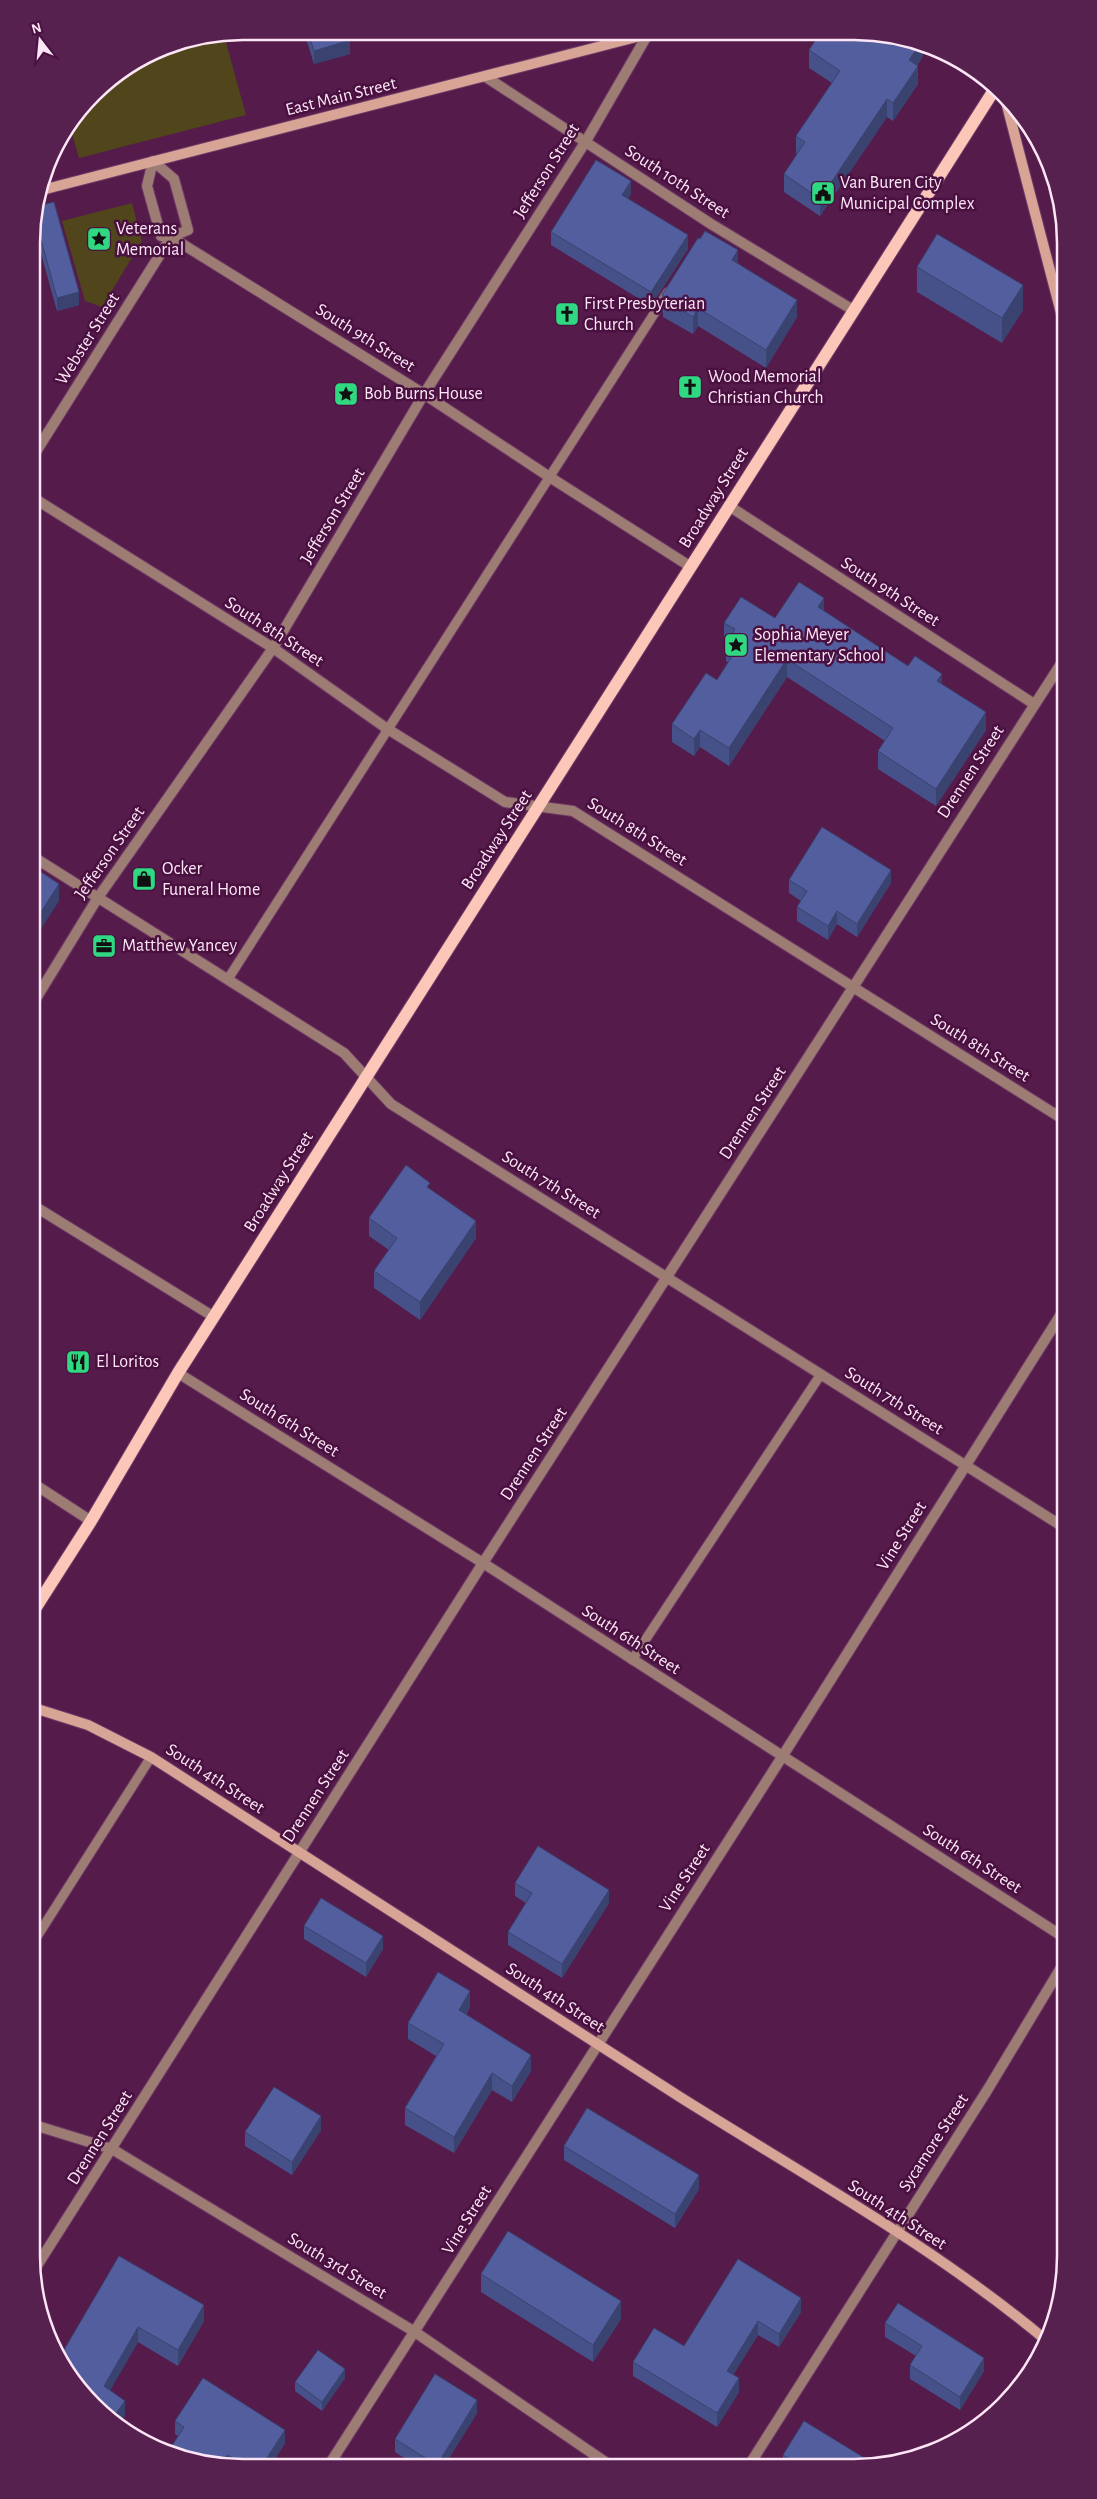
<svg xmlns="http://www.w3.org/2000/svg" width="1097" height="2499" font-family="'Alegreya Sans',sans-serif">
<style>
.green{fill:#50451b}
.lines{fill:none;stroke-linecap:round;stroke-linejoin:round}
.lane-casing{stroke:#6f3b66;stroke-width:11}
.street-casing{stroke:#6f3b66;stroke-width:12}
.secondary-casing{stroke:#6f3b66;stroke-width:12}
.primary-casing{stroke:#6f3b66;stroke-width:14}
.lane{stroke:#9d7c74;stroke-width:9}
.street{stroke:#9d7c74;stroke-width:10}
.secondary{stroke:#d8a496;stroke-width:10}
.primary{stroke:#fcc6b8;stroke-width:12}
.wall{fill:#475189}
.shaded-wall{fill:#3a426f}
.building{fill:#535e9f;stroke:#3a426f}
.labels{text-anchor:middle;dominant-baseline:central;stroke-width:5;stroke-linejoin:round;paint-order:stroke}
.street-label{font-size:18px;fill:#fce6f6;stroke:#491040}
.poi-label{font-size:18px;fill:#fce6f6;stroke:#491040;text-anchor:start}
.rim{fill:none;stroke:#fce6f6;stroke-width:2.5}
</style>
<rect width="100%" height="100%" fill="#541b4b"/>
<g class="green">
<path d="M 224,35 L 246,115 L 79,158 L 70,127 L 103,84 L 162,47 Z"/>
<path d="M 132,203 L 142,241 L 102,307 L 85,301 L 62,221 Z"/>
</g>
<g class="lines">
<defs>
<g id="lane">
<path d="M 228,979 L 668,292"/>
<path d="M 632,1660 L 821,1374"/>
<path d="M 31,1946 L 151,1757"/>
</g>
<g id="street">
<path d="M 486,77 L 711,224 L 853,310"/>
<path d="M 153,161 L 174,179 L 188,230 L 171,237 L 161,236 L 147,186 Z"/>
<path d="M 171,237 L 424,394 L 548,476 L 691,567"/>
<path d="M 32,458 L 171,237"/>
<path d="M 32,497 L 273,648 L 386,728 L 505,802 L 573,811 L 1066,1121"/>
<path d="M 729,506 L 1034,704"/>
<path d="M 32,856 L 344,1053 L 391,1104 L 1065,1528"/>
<path d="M 32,1005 L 97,899 L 273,648 L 424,394 L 586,141 L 648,34"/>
<path d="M 31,1204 L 214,1317"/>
<path d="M 178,1373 L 483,1563 L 1065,1938"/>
<path d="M 31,1482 L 91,1521"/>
<path d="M 31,2124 L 112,2149 L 415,2332 L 611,2466"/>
<path d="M 33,2272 L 483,1563 L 1066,656"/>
<path d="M 329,2465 L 782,1757 L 1065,1308"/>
<path d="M 748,2467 L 988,2089 L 1065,1961"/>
</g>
<g id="secondary">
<path d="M 1005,98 L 1066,332"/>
<path d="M 42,190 L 648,34"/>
<path d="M 31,1707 L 88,1725 L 151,1757 C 327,1871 503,1985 680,2097 C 804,2175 935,2247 1047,2341"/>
</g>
<path id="primary" d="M 31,1615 L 91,1521 L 178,1373 L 996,87"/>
</defs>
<use href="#lane" class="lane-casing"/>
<use href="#street" class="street-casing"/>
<use href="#secondary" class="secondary-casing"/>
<use href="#primary" class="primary-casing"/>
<use href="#lane" class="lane"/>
<use href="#street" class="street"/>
<use href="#secondary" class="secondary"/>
<use href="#primary" class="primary"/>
</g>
<g class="wall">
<path d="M 304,32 L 348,32 L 350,54 L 314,64 Z"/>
<path d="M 870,37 L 923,45 L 923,56 L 917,66 L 918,84 L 893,121 L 887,117 L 820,216 L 784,192 L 784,174 L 797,155 L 796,154 L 796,136 L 832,83 L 809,68 L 809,50 Z"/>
<path d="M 631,194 L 628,198 L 688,249 L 651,306 L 551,245 L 551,232 Z"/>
<path d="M 38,206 L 79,305 L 57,311 L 40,250 L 32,252 L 32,229 Z"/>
<path d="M 738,263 L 797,317 L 766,368 L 698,326 L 693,334 L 663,317 L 663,313 L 662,312 L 662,295 Z"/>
<path d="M 917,267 L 1023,310 L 1002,343 L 917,292 Z"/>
<path d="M 824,611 L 908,666 L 942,684 L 986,730 L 936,806 L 878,769 L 878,751 L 885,741 L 787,677 L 729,766 L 700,747 L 694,756 L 672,742 L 672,724 L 717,680 L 728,662 L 726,661 L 726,644 L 727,642 L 724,640 L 724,623 L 775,618 Z"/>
<path d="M 789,880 L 891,883 L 857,937 L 837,924 L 828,940 L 797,921 L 797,907 L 801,901 L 789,893 Z"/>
<path d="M 430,1189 L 476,1238 L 420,1320 L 374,1288 L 374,1271 L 389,1250 L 369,1236 L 369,1218 Z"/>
<path d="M 515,1883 L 609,1903 L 562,1978 L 508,1945 L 508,1932 L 526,1903 L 515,1896 Z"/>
<path d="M 304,1926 L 383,1949 L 366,1977 L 304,1939 Z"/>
<path d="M 470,2007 L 466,2015 L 531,2071 L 512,2102 L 492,2090 L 454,2153 L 405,2125 L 405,2108 L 436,2056 L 408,2039 L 408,2023 Z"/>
<path d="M 321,2130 L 292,2175 L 245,2146 L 245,2132 Z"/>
<path d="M 564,2146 L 699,2189 L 675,2228 L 564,2160 Z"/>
<path d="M 119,2256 L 204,2321 L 178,2366 L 138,2342 L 110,2390 L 125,2416 L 61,2355 Z"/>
<path d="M 738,2259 L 801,2312 L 779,2347 L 758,2335 L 733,2375 L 739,2392 L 717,2427 L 633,2376 L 633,2362 L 684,2346 Z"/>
<path d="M 481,2274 L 621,2319 L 593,2362 L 481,2292 Z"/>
<path d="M 885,2323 L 984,2371 L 960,2410 L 910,2379 L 910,2365 L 916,2356 L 885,2337 Z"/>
<path d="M 345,2378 L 322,2411 L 295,2391 L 295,2382 Z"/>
<path d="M 477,2413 L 445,2465 L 415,2465 L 395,2452 L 395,2439 Z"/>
<path d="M 175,2421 L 285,2443 L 272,2464 L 202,2464 L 178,2436 L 175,2434 Z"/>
<path d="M 783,2455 L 854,2468 L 783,2467 Z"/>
</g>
<g class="shaded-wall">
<path d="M 435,32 L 454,33 L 435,38 Z"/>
<path d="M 350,40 L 350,54 L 314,64 L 314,51 Z"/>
<path d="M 920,44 L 923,45 L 923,56 L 909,78 L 909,60 Z"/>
<path d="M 918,66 L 918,84 L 893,121 L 893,103 Z"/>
<path d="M 887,99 L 887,117 L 820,216 L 820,199 Z"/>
<path d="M 631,181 L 631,194 L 622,208 L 622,195 Z"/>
<path d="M 688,235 L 688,249 L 651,306 L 651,292 Z"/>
<path d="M 40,236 L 40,250 L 32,252 L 32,239 Z"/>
<path d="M 738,250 L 738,268 L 732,260 Z"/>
<path d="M 1023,285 L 1023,310 L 1002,343 L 1002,318 Z"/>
<path d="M 79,292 L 79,305 L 57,311 L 57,298 Z"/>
<path d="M 797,300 L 797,317 L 766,368 L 766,350 Z"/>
<path d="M 698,308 L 698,326 L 693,334 L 693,317 Z"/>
<path d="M 824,598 L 824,615 L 818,607 Z"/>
<path d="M 787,659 L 787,677 L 729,766 L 729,748 Z"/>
<path d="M 942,674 L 942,691 L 937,681 Z"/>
<path d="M 986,712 L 986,730 L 936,806 L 936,789 Z"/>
<path d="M 700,730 L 700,747 L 694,756 L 694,739 Z"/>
<path d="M 891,870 L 891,883 L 857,937 L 857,924 Z"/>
<path d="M 59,884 L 59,901 L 32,943 L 32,926 Z"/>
<path d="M 837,911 L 837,924 L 828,940 L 828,926 Z"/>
<path d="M 476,1221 L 476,1238 L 420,1320 L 420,1302 Z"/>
<path d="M 609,1890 L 609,1903 L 562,1978 L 562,1964 Z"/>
<path d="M 383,1936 L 383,1949 L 366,1977 L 366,1963 Z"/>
<path d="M 470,1991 L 470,2007 L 459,2027 L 459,2010 Z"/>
<path d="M 531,2055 L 531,2071 L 512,2102 L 512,2086 Z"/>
<path d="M 492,2073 L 492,2090 L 454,2153 L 454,2137 Z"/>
<path d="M 321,2116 L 321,2130 L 292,2175 L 292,2162 Z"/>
<path d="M 33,2163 L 33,2176 L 31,2178 L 31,2165 Z"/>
<path d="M 699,2175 L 699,2189 L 675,2228 L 675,2214 Z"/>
<path d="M 801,2298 L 801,2312 L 779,2347 L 779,2334 Z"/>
<path d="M 621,2301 L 621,2319 L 593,2362 L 593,2345 Z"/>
<path d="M 204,2305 L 204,2321 L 178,2366 L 178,2350 Z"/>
<path d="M 758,2321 L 758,2335 L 727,2385 L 727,2371 Z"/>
<path d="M 138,2327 L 138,2342 L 104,2401 L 104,2386 Z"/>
<path d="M 984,2358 L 984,2371 L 960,2410 L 960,2397 Z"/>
<path d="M 345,2369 L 345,2378 L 322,2411 L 322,2402 Z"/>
<path d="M 739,2378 L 739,2392 L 717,2427 L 717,2413 Z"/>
<path d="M 477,2400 L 477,2413 L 445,2465 L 437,2465 Z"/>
<path d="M 125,2401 L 125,2416 L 118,2425 L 111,2420 Z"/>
<path d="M 285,2430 L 285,2443 L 272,2464 L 263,2464 Z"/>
<path d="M 228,2455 L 228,2464 L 222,2464 Z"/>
</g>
<g class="building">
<path d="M 308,32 L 348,32 L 350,40 L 314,51 Z"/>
<path d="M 819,35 L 867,35 L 870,37 L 872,35 L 895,35 L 920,44 L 909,60 L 918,66 L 893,103 L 887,99 L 820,199 L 784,174 L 805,142 L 796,136 L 840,71 L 809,50 Z"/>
<path d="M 596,160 L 631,181 L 622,195 L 688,235 L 651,292 L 551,232 Z"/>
<path d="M 54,202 L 79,292 L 57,298 L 40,236 L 32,239 L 32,229 L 38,206 Z"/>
<path d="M 705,231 L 738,250 L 732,260 L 797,300 L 766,350 L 698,308 L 693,317 L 663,299 L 665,297 L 662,295 L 698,238 L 700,239 Z"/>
<path d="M 937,234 L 1023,285 L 1002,318 L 917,267 Z"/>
<path d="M 799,582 L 824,598 L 818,607 L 908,666 L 915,656 L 942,674 L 937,681 L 986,712 L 936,789 L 878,751 L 893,728 L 787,659 L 729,748 L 700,730 L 694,739 L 672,724 L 706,673 L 717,680 L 736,650 L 726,644 L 735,629 L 724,623 L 741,597 L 775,618 Z"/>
<path d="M 822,827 L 891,870 L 857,924 L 837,911 L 828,926 L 797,907 L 807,891 L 789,880 Z"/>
<path d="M 32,866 L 59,884 L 32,926 Z"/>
<path d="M 406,1165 L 430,1183 L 427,1187 L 476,1221 L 420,1302 L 374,1271 L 397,1238 L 369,1218 Z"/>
<path d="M 538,1846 L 609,1890 L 562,1964 L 508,1932 L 532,1893 L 515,1883 Z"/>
<path d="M 321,1898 L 383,1936 L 366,1963 L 304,1926 Z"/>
<path d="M 438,1972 L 470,1991 L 459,2010 L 531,2055 L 512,2086 L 492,2073 L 454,2137 L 405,2108 L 444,2044 L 408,2023 Z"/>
<path d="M 274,2087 L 321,2116 L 292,2162 L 245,2132 Z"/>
<path d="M 587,2108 L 699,2175 L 675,2214 L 564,2146 Z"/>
<path d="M 508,2231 L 621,2301 L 593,2345 L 481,2274 Z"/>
<path d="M 119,2256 L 204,2305 L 178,2350 L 138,2327 L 104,2386 L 125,2401 L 111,2420 L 103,2415 L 67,2373 L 57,2352 L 61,2355 Z"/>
<path d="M 738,2259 L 801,2298 L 779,2334 L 758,2321 L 727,2371 L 739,2378 L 717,2413 L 633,2362 L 654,2328 L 684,2346 Z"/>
<path d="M 898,2303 L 984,2358 L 960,2397 L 910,2365 L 922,2346 L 885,2323 Z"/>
<path d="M 318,2350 L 345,2369 L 322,2402 L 295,2382 Z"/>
<path d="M 435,2374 L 477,2400 L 437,2465 L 395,2439 Z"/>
<path d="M 203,2378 L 285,2430 L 263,2464 L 242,2464 L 228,2455 L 222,2464 L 202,2464 L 168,2452 L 184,2427 L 175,2421 Z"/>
<path d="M 804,2421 L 876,2465 L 854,2468 L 791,2467 L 795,2462 L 783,2455 Z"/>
</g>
<defs>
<symbol id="civic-square" viewBox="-11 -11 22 22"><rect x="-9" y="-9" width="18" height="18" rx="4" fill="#30d882" stroke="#491040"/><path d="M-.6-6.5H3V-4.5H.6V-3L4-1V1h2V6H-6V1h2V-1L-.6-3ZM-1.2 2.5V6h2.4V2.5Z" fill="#111"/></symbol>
<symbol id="sight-square" viewBox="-11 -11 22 22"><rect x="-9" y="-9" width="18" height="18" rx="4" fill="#30d882" stroke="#491040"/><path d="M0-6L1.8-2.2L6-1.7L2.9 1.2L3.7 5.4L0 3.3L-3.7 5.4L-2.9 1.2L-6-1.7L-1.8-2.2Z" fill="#111"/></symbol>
<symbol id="church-square" viewBox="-11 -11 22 22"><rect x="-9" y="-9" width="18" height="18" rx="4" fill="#30d882" stroke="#491040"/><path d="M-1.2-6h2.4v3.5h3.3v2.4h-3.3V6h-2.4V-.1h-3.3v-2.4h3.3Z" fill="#111"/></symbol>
<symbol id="shop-square" viewBox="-11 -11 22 22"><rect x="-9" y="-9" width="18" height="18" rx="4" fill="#30d882" stroke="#491040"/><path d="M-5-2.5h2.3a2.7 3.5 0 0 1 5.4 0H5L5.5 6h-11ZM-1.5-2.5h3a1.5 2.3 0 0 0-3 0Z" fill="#111"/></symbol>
<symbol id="office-square" viewBox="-11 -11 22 22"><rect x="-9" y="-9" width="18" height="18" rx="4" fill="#30d882" stroke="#491040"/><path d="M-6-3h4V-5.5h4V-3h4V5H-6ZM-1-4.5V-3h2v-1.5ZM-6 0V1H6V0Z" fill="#111"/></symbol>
<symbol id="restaurant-square" viewBox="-11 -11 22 22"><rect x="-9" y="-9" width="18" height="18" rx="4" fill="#30d882" stroke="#491040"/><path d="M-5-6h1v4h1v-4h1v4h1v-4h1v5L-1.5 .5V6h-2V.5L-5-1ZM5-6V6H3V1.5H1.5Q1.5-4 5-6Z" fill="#111"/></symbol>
</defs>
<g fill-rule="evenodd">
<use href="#civic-square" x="809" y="179" width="28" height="28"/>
<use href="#sight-square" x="85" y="225" width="28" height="28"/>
<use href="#church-square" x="553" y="300" width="28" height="28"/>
<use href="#church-square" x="676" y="373" width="28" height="28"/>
<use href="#sight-square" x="332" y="380" width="28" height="28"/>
<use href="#sight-square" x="722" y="631" width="28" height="28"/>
<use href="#shop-square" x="130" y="865" width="28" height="28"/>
<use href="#office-square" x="90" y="932" width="28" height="28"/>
<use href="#restaurant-square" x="64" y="1348" width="28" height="28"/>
</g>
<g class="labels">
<g class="street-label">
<text transform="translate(341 97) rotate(-14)">East Main Street</text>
<text transform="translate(547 171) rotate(-58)">Jefferson Street</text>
<text transform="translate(677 182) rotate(33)">South 10th Street</text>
<text transform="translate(365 338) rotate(32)">South 9th Street</text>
<text transform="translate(88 339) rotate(-58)">Webster Street</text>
<text transform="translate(714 498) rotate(-58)">Broadway Street</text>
<text transform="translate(333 516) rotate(-59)">Jefferson Street</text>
<text transform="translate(890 592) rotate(33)">South 9th Street</text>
<text transform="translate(274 632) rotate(33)">South 8th Street</text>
<text transform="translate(971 772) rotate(-57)">Drennen Street</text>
<text transform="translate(637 832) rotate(32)">South 8th Street</text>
<text transform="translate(497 840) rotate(-57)">Broadway Street</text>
<text transform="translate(110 853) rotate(-55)">Jefferson Street</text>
<text transform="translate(980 1048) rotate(32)">South 8th Street</text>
<text transform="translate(753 1113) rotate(-57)">Drennen Street</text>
<text transform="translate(279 1182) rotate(-58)">Broadway Street</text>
<text transform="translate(551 1185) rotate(32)">South 7th Street</text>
<text transform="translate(894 1401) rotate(32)">South 7th Street</text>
<text transform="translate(289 1423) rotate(32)">South 6th Street</text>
<text transform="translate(534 1454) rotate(-57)">Drennen Street</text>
<text transform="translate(902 1536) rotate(-58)">Vine Street</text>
<text transform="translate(631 1640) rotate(33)">South 6th Street</text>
<text transform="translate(215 1779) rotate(33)">South 4th Street</text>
<text transform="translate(316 1796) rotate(-57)">Drennen Street</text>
<text transform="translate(972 1859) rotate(33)">South 6th Street</text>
<text transform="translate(685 1878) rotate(-57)">Vine Street</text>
<text transform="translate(555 1998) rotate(33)">South 4th Street</text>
<text transform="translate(100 2138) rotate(-58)">Drennen Street</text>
<text transform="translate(934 2143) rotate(-57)">Sycamore Street</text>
<text transform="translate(897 2215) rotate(33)">South 4th Street</text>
<text transform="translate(467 2220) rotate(-58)">Vine Street</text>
<text transform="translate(337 2266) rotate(31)">South 3rd Street</text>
</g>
<g class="poi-label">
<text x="840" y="183">Van Buren City<tspan x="840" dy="21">Municipal Complex</tspan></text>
<text x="116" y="229">Veterans<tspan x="116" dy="21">Memorial</tspan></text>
<text x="584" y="304">First Presbyterian<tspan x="584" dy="21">Church</tspan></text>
<text x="708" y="377">Wood Memorial<tspan x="708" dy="21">Christian Church</tspan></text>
<text x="364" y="394">Bob Burns House</text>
<text x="754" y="635">Sophia Meyer<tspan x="754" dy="21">Elementary School</tspan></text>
<text x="162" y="869">Ocker<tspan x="162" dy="21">Funeral Home</tspan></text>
<text x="122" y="946">Matthew Yancey</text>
<text x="96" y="1362">El Loritos</text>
</g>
</g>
<path d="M0 0H1097V2499H0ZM243 40H854A203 203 0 0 1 1057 243V2256A203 203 0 0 1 854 2459H243A203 203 0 0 1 40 2256V243A203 203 0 0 1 243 40Z" fill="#57214f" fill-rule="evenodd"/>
<path class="rim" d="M243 40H854A203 203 0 0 1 1057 243V2256A203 203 0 0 1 854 2459H243A203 203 0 0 1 40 2256V243A203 203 0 0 1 243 40Z"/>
<g transform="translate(40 40) rotate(344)" stroke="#491040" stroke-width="4" paint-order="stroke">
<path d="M0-4L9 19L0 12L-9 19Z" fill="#fce6f6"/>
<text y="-8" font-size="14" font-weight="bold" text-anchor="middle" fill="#fce6f6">N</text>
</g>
</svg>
